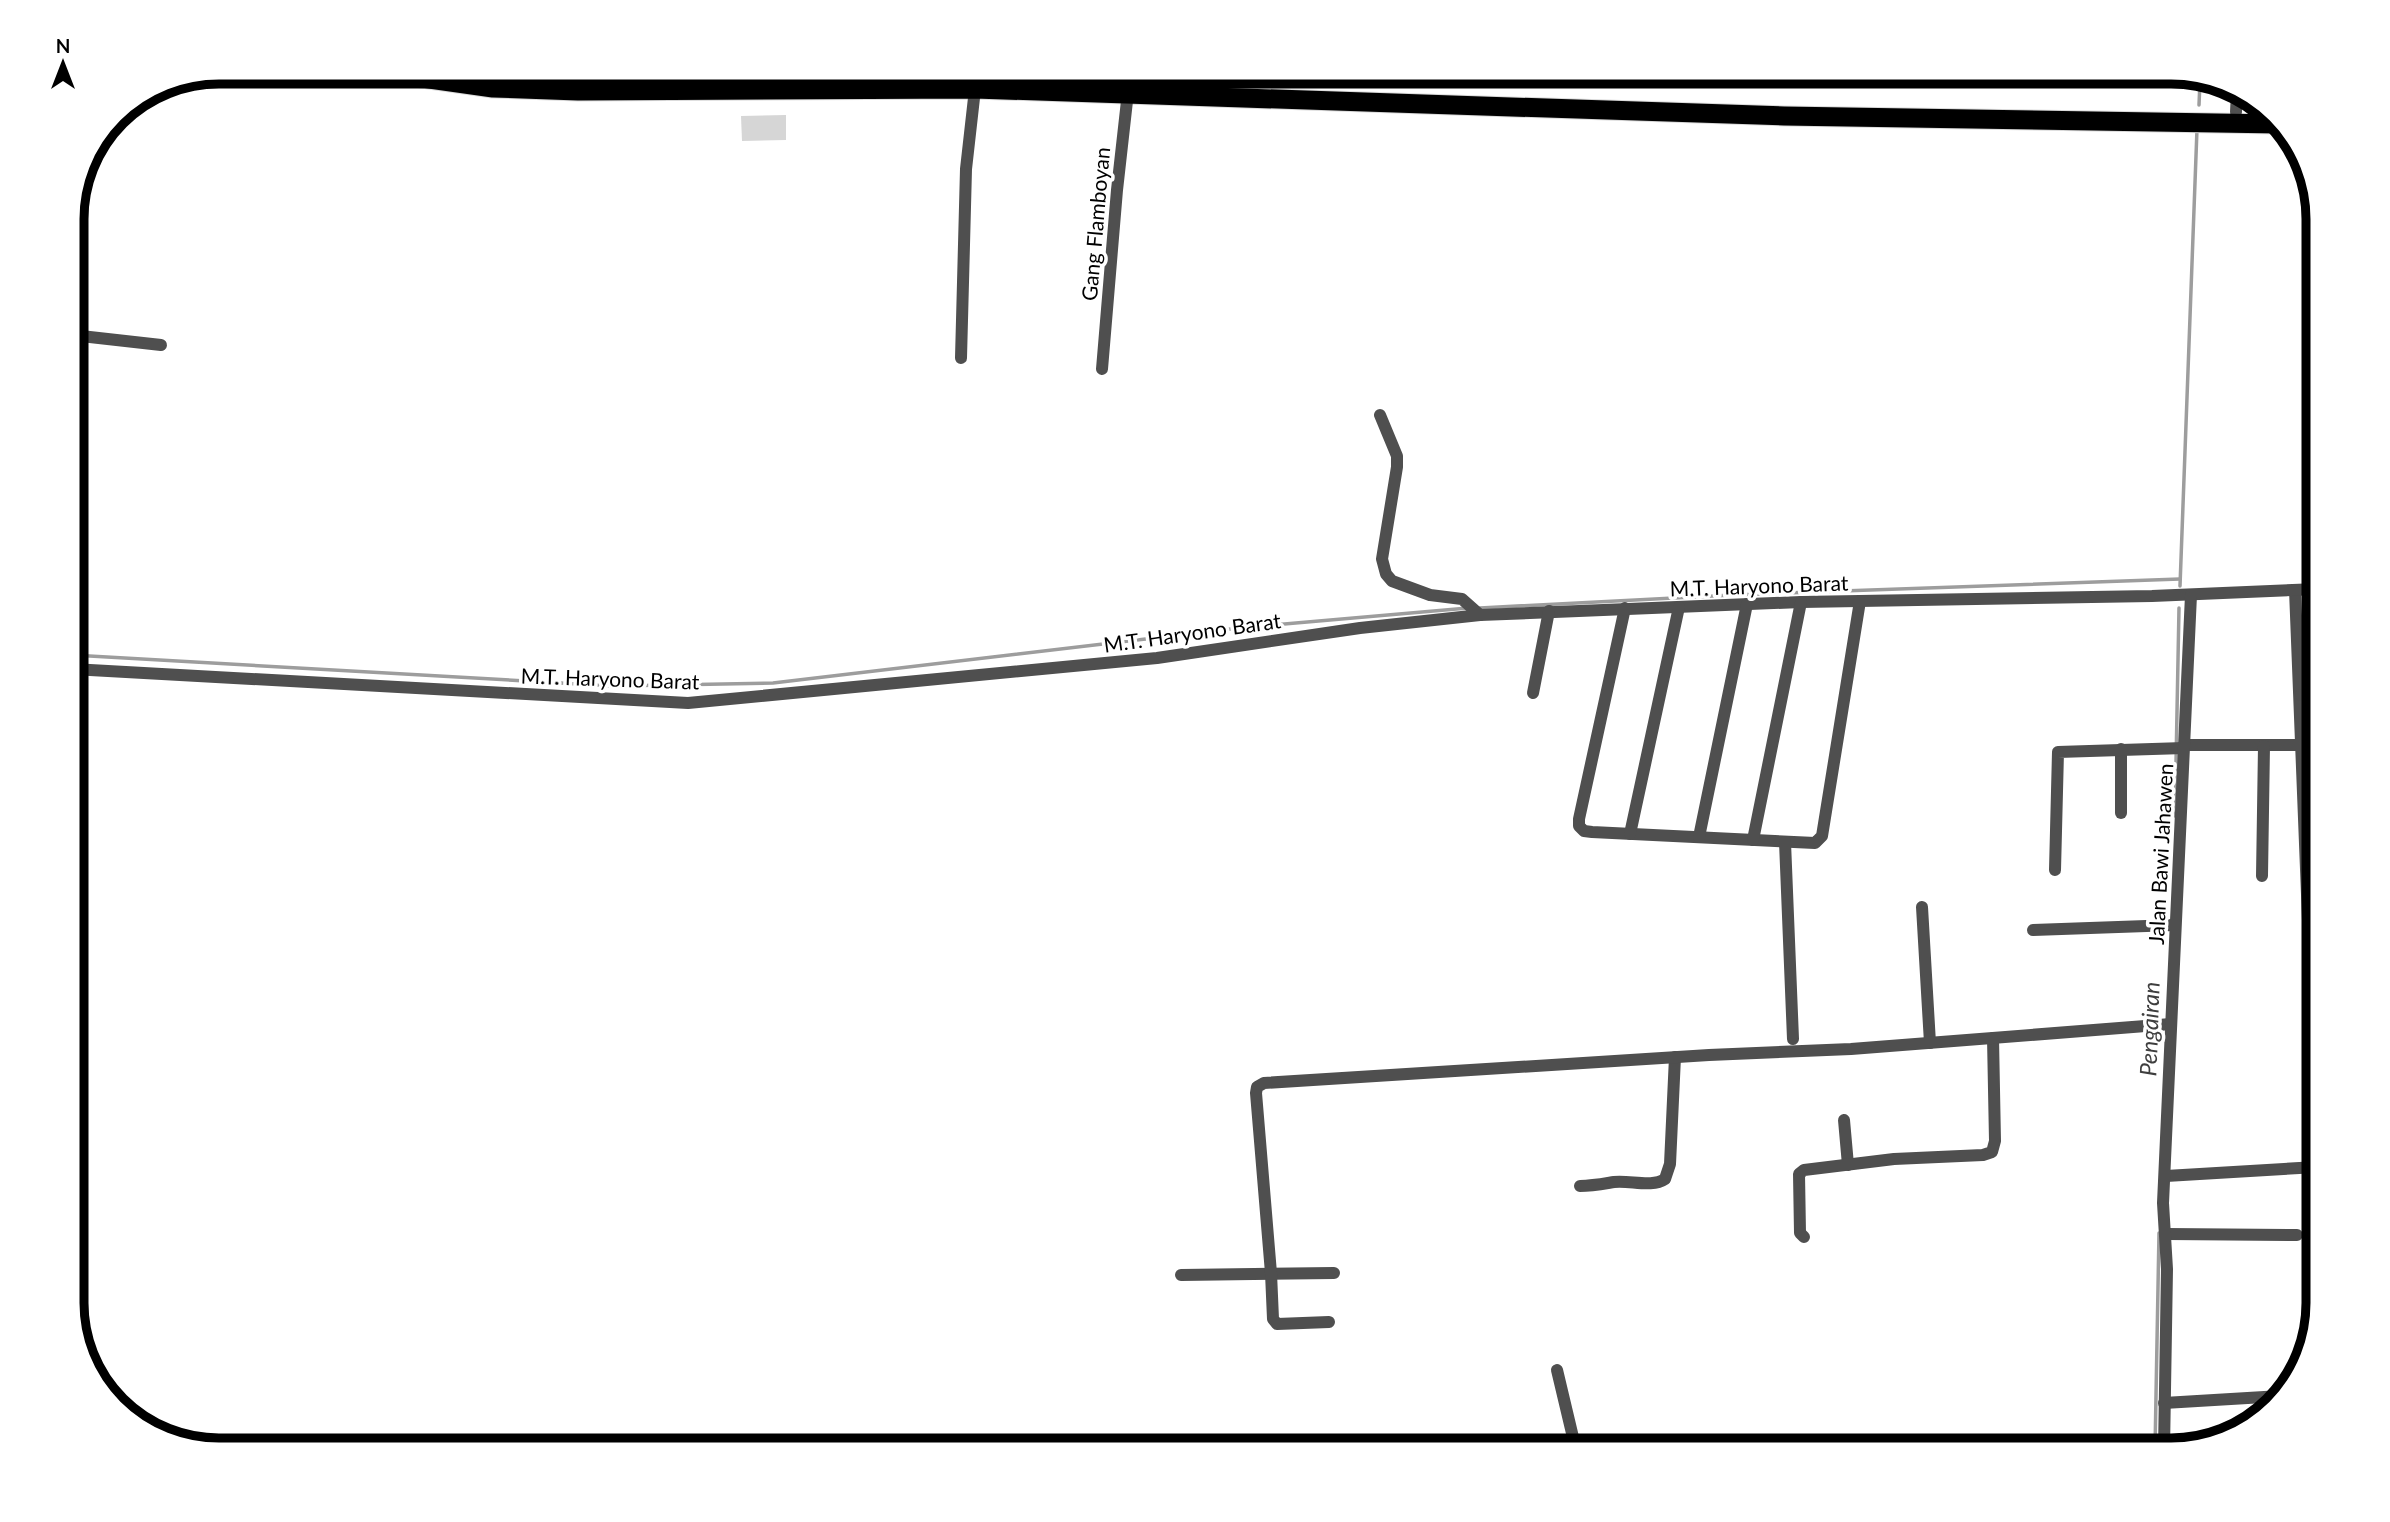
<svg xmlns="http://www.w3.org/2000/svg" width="2390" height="1522" font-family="Lato,sans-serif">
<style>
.green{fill:#d6d6d6}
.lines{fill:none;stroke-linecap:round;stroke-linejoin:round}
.stream{stroke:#9d9d9d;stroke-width:3.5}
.highway-casing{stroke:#dbdbdb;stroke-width:21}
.minor{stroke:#4f4f4f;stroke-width:12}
.highway{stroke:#000;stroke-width:19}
.labels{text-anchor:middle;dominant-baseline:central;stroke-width:7;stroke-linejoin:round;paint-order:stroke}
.street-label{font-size:21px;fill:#000;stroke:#fff}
.water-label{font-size:23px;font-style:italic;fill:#3e3e3e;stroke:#fff}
.rim{fill:none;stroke:#000;stroke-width:9}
</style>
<rect width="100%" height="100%" fill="#fff"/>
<path class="green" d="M 786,115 L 786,140 L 742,141 L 741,116 Z"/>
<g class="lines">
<g class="stream">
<path d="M 2199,105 L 2200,81"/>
<path d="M 2180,586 L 2197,129"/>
<path d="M 1480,608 L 1732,595 L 2180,579"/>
<path d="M 72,655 L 613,686 L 773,683 L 1239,628 L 1468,608"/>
<path d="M 2175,816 L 2179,608"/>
<path d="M 2155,1450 L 2159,1233"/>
</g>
<defs>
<path id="highway" d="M 380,72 L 493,88 L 578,91 L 975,89 L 1784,116 L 2278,124"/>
</defs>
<use href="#highway" class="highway-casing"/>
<g class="minor">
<path d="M 835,72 L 836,78"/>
<path d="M 2236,112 L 2237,92"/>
<path d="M 72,335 L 161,345"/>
<path d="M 961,358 L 966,169 L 975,89"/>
<path d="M 1102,369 L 1117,190 L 1129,83"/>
<path d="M 1380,415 L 1397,456 L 1397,467 L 1382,559 L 1386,574 L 1392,581 L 1430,595 L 1462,599 L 1480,615"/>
<path d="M 2295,590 L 2313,1047 L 2318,1066"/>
<path d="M 1625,608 L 1579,819 L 1579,826 L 1584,831 L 1592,832 L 1815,843 L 1822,836 L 1860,601"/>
<path d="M 72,669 L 688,703 L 1157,658 L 1360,628 L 1480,615 L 1801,602 L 2152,596 L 2318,589"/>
<path d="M 1533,693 L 1549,611"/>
<path d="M 2301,695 L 2318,696"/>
<path d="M 2184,745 L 2303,745"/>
<path d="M 2121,749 L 2121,813"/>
<path d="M 1630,834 L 1679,607"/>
<path d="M 1699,837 L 1747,604"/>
<path d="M 1753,840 L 1801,602"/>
<path d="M 1785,842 L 1793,1039"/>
<path d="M 2055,870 L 2058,752 L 2184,748"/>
<path d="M 2262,876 L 2264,746"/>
<path d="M 1922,907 L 1930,1043"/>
<path d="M 2033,930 L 2175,925"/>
<path d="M 1844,1120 L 1848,1165"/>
<path d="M 2166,1176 L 2317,1167"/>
<path d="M 1580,1186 C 1592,1186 1602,1184 1614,1182 C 1630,1180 1652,1188 1665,1179 L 1670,1164 L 1675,1057"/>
<path d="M 2167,1234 L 2297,1235"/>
<path d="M 1804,1237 L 1800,1233 L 1799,1174 L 1804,1170 L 1894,1159 L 1983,1155 L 1992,1152 L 1995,1141 L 1993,1038"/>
<path d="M 1181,1275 L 1334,1273"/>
<path d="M 1329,1322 L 1277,1324 L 1273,1319 L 1271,1273 L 1256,1093 L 1257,1087 L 1264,1083 L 1709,1055 L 1851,1049 L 2171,1024"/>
<path d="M 1557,1370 L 1576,1450"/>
<path d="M 2164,1403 L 2281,1396"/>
<path d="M 1576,1450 L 1584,1448 L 1628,1449"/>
<path d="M 2164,1450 L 2167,1269 L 2163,1203 L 2191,595"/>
</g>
<use href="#highway" class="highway"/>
</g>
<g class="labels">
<g class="street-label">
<text transform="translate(1095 224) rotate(-85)">Gang Flamboyan</text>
<text transform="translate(1759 585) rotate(-2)">M.T. Haryono Barat</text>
<text transform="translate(1192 632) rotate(-8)">M.T. Haryono Barat</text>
<text transform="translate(610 678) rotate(2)">M.T. Haryono Barat</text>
<text transform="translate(2160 854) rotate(-87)">Jalan Bawi Jahawen</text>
</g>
<g class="water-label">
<text transform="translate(2149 1029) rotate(-88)">Pengairan</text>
</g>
</g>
<path d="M0 0H2390V1522H0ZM219 84H2171A135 135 0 0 1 2306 219V1303A135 135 0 0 1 2171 1438H219A135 135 0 0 1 84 1303V219A135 135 0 0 1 219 84Z" fill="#fff" fill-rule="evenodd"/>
<path class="rim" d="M219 84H2171A135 135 0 0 1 2306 219V1303A135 135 0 0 1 2171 1438H219A135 135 0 0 1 84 1303V219A135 135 0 0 1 219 84Z"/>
<g transform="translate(63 63)" stroke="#ffffff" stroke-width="5" paint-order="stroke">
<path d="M0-5L12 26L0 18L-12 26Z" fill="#000000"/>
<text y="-10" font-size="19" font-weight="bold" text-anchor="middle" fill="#000000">N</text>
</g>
</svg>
